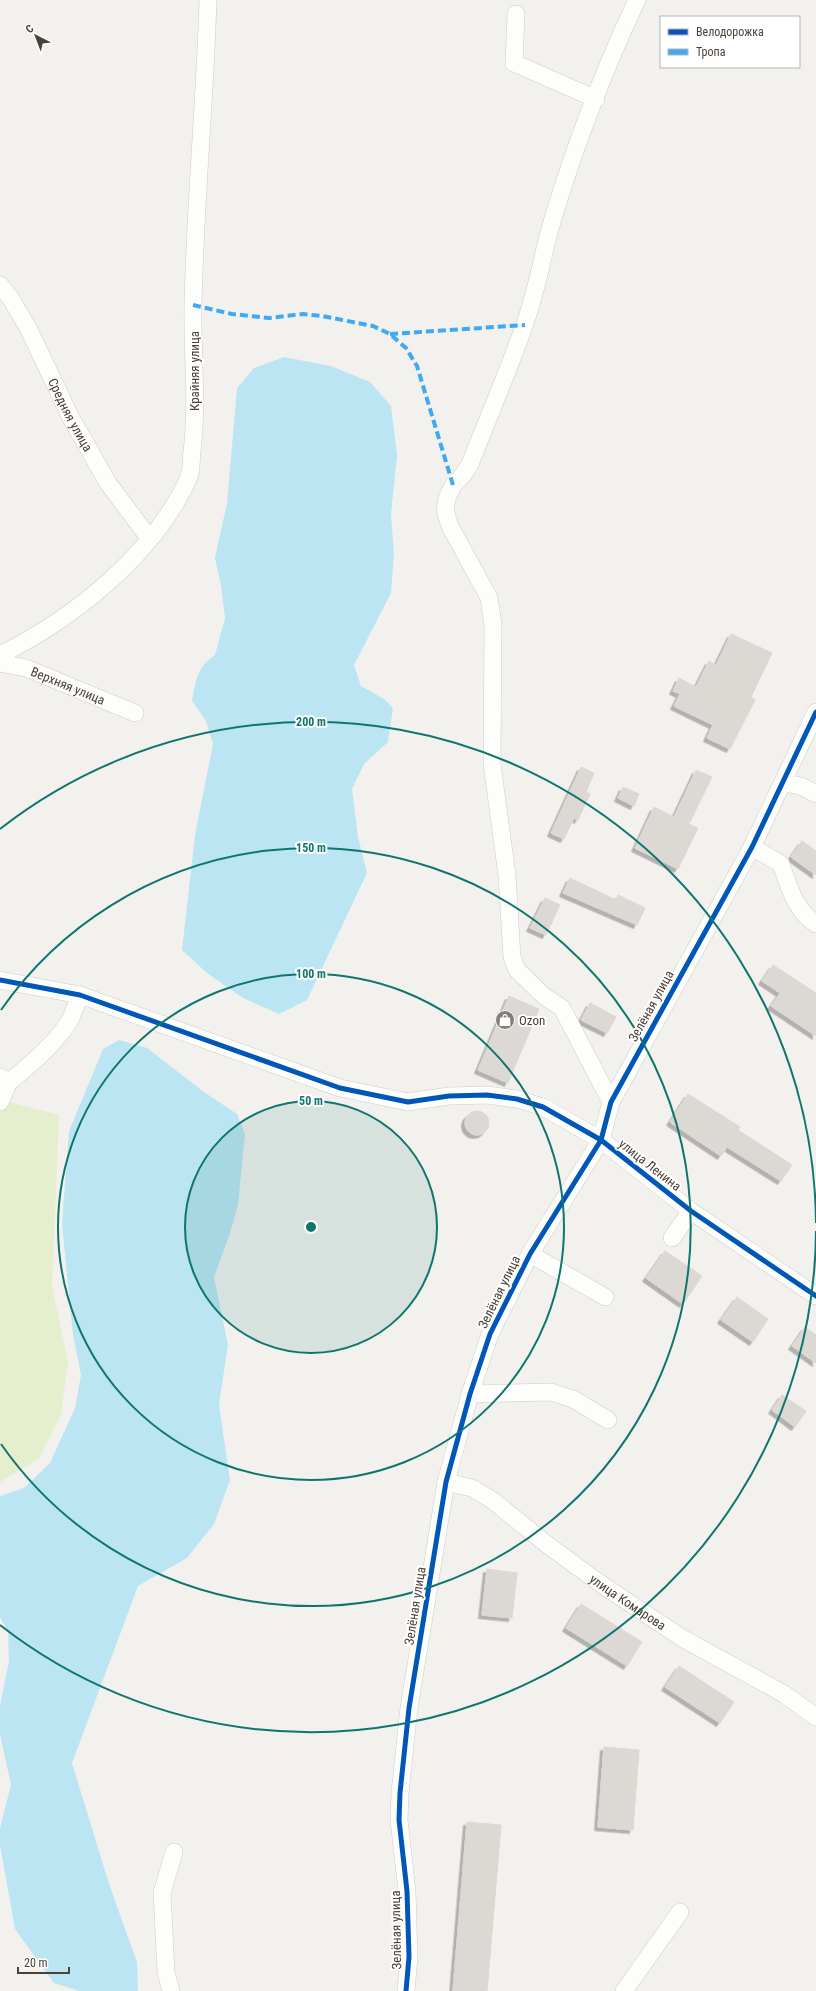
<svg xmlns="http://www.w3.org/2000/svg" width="816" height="1991" font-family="'Roboto Condensed',sans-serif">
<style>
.green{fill:#e5efcd}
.water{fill:#bce5f4}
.building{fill:#dcd8d4;stroke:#dcd8d3;filter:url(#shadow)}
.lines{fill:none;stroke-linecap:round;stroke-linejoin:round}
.minor-casing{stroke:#cfccc8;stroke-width:18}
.minor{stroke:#fdfdfc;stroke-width:17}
.quiet{stroke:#3fa9f5;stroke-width:4;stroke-dasharray:8 4;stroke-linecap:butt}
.cycleway-casing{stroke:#fff;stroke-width:8}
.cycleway{stroke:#0057b8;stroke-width:5}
.ring{fill:none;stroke:#0f766e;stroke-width:2}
.labels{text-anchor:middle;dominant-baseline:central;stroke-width:4;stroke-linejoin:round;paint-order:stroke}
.street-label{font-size:13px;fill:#4b4138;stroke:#fff}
.poi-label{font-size:13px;fill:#4b4138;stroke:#fff;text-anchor:start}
.centre{fill:#0f766e;stroke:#fff;stroke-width:2}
.ring-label{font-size:12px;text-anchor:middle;font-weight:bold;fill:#0f766e;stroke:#fff;stroke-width:4;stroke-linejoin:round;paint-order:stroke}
</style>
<defs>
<filter id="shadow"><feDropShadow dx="-3.5" dy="3.5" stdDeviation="0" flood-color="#0004"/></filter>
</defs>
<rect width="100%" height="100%" fill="#f3f1ee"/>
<path class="green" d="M 0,1095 L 6,1101 L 59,1115 L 52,1287 L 68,1362 L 61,1415 L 39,1459 L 0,1482 Z"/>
<g class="water">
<path d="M 284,357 L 331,366 L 370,382 L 391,406 L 397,455 L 391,514 L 394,554 L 391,593 L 354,665 L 361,686 L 384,699 L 393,708 L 388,742 L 364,764 L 352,789 L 358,837 L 367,873 L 307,1000 L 279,1014 L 243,998 L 207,973 L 182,950 L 195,835 L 213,744 L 206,721 L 192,701 C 196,680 197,667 215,655 L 225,618 L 221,586 L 215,558 L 227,503 L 237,388 L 254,368 Z"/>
<path d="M 119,1040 L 147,1048 L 204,1092 L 237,1114 L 245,1134 L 238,1205 L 229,1236 L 214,1277 L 228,1345 L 219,1405 L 230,1480 L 214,1524 L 187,1558 L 138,1586 L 72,1763 L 109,1884 L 137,1962 L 138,1991 L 79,1991 L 54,1983 L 15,1929 L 0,1845 L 0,1828 L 11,1785 L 0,1734 L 0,1706 L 9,1661 L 8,1632 L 0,1617 L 0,1496 L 24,1488 L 50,1463 L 75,1408 L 81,1375 L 73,1335 L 62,1224 L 69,1131 L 103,1049 Z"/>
</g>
<g class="building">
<path d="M 731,634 L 772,653 L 751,697 L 755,700 L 730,749 L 707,738 L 713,725 L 674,706 L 680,694 L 673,691 L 679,678 L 696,687 L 709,661 L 716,665 Z"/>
<path d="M 581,767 L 594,773 L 586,792 L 590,794 L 578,820 L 574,818 L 564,839 L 551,833 Z"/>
<path d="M 696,770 L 712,777 L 689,824 L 698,828 L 678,869 L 635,848 L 654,807 L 674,817 Z"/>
<path d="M 623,787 L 639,794 L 634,806 L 618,798 Z"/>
<path d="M 802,841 L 816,851 L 816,875 L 791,857 Z"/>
<path d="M 570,878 L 616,900 L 618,895 L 645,908 L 637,925 L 563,893 Z"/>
<path d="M 545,898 L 560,905 L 546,935 L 530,928 Z"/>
<path d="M 773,965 L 816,993 L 816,1036 L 771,1006 L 780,993 L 762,981 Z"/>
<path d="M 509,996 L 539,1009 L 508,1083 L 478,1070 Z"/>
<path d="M 590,1003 L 616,1017 L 607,1033 L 581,1020 Z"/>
<path d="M 688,1094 L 740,1127 L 738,1130 L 792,1165 L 781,1181 L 727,1147 L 721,1156 L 670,1122 Z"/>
<circle cx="477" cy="1123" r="12"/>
<path d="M 665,1251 L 702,1276 L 683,1304 L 646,1278 Z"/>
<path d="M 737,1297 L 768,1319 L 753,1342 L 721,1320 Z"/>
<path d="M 805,1327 L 816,1335 L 816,1363 L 792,1346 Z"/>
<path d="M 782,1395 L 806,1411 L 795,1427 L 772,1410 Z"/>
<path d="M 487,1569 L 517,1573 L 512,1618 L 482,1615 Z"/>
<path d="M 581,1604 L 642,1642 L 627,1666 L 566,1628 Z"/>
<path d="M 679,1666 L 734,1702 L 720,1723 L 665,1687 Z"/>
<path d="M 604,1747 L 639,1750 L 633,1830 L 598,1827 Z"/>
<path d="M 467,1822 L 501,1825 L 487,1991 L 453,1991 Z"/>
</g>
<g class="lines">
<defs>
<g id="minor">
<path d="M 516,14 L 514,63 L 596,99"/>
<path id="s1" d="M 0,285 L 11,299 L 28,328 L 71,418 L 108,483 L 149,538"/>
<path d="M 0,655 C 74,618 155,554 189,477 C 192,469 191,459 192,451 C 198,403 192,354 193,305 C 195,204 205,102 208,0"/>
<path id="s2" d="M 0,663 L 26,668 L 135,713"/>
<path d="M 784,783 L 801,786 L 816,794"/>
<path d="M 752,847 L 781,864 C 789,887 795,910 816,924"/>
<path d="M 0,980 L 80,995 L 340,1088 L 408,1102 L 449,1096 L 487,1095 L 517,1099 L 543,1107 L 601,1140 L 691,1211 L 816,1296"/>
<path d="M 0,1077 L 9,1082 L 0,1102"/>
<path d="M 9,1082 C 29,1066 59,1041 71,1018 C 74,1011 77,1002 80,995"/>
<path d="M 611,1102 L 562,1008 L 544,996 L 517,970 L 512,957 L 507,875 L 492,764 L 493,625 L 489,598 L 450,526 L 445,510 L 447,498 L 453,485 L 463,475 L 470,464 C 488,418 508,372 524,326 C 538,289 543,249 555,212 C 577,140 605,68 637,0"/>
<path d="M 672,1238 L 691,1211"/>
<path d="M 530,1254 L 605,1297"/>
<path d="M 470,1394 L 551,1392 L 573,1399 L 608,1420"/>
<path id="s3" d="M 446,1482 L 472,1488 L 492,1500 L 549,1546 L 601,1584 L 682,1638 L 784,1694 L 816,1717"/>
<path d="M 171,1991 L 166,1972 L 162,1893 L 174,1852"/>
<path d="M 406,1991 L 409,1957 L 407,1891 L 399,1820 L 400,1793 L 409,1708 L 446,1482 L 470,1394 L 490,1334 L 530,1254 L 601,1140 L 611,1102 L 752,847 L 816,712"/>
<path d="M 624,1991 L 680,1912"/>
</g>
</defs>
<use href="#minor" class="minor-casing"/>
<use href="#minor" class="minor"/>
<g class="quiet">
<path d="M 193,305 L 232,314 L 269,318 L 303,314 L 322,316 L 373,326 L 390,334 L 406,348 L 417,366 L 453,485"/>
<path d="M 390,334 L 525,325"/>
</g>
<defs>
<g id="cycleway">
<path d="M 0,980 L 80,995 L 340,1088 L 408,1102 L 449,1096 L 487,1095 L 517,1099 L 543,1107 L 601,1140 L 691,1211 L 816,1296"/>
<path d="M 406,1991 L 409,1957 L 407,1891 L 399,1820 L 400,1793 L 409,1708 L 446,1482 L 470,1394 L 490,1334 L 530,1254 L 601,1140 L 611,1102 L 752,847 L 816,712"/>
</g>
</defs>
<use href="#cycleway" class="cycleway-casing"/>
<use href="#cycleway" class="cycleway"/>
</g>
<circle cx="311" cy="1227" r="126" fill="#0f766e" fill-opacity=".12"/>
<g class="ring">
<circle cx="311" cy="1227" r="126"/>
<circle cx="311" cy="1227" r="253"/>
<path d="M1 1010A379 379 0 1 1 1 1444"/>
<path d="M816 1231A505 505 0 0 1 0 1625M0 829A505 505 0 0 1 816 1223"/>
</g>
<defs>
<symbol id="shop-disc" viewBox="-11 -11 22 22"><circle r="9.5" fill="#867f78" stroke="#fff"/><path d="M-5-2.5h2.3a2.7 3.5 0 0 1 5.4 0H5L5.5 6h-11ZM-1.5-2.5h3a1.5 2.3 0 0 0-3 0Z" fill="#fff"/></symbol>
</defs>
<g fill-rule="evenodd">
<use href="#shop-disc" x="494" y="1009" width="22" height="22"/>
</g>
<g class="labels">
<g class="street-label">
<text transform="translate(194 371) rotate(-90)">Крайняя улица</text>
<text stroke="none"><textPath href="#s1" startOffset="148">Средняя улица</textPath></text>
<text stroke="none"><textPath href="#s2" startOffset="72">Верхняя улица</textPath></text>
<text transform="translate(651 1006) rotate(-61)">Зелёная улица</text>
<text transform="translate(650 1165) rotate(38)">улица Ленина</text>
<text transform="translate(499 1292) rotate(-64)">Зелёная улица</text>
<text stroke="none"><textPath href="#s3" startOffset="220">улица Комарова</textPath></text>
<text transform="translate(415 1606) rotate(-81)">Зелёная улица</text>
<text transform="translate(396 1930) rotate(-91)">Зелёная улица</text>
</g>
<g class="poi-label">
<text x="519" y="1020">Ozon</text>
</g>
</g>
<circle cx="311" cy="1227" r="6" class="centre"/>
<g class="ring-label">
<text x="311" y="726">200 m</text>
<text x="311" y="852">150 m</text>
<text x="311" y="978">100 m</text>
<text x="311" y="1105">50 m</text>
</g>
<rect x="660" y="16" width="140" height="52" fill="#ffffff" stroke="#b7b3af"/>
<rect x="668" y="29" width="20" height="6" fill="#0057b8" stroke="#b7b3af"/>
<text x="696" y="36" font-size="12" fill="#4b4138">Велодорожка</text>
<rect x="668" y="49" width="20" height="6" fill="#3fa9f5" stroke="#b7b3af"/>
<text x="696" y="56" font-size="12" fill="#4b4138">Тропа</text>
<g transform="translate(36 36) rotate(318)" stroke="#ffffff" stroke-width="3" paint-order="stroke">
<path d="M0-3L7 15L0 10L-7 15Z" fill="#4b4138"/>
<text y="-6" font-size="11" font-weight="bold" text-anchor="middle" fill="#4b4138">С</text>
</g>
<path d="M18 1967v6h51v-6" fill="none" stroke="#4b4138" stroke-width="2"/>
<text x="24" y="1967" font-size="12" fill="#4b4138" stroke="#ffffff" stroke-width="3" paint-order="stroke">20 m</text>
</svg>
